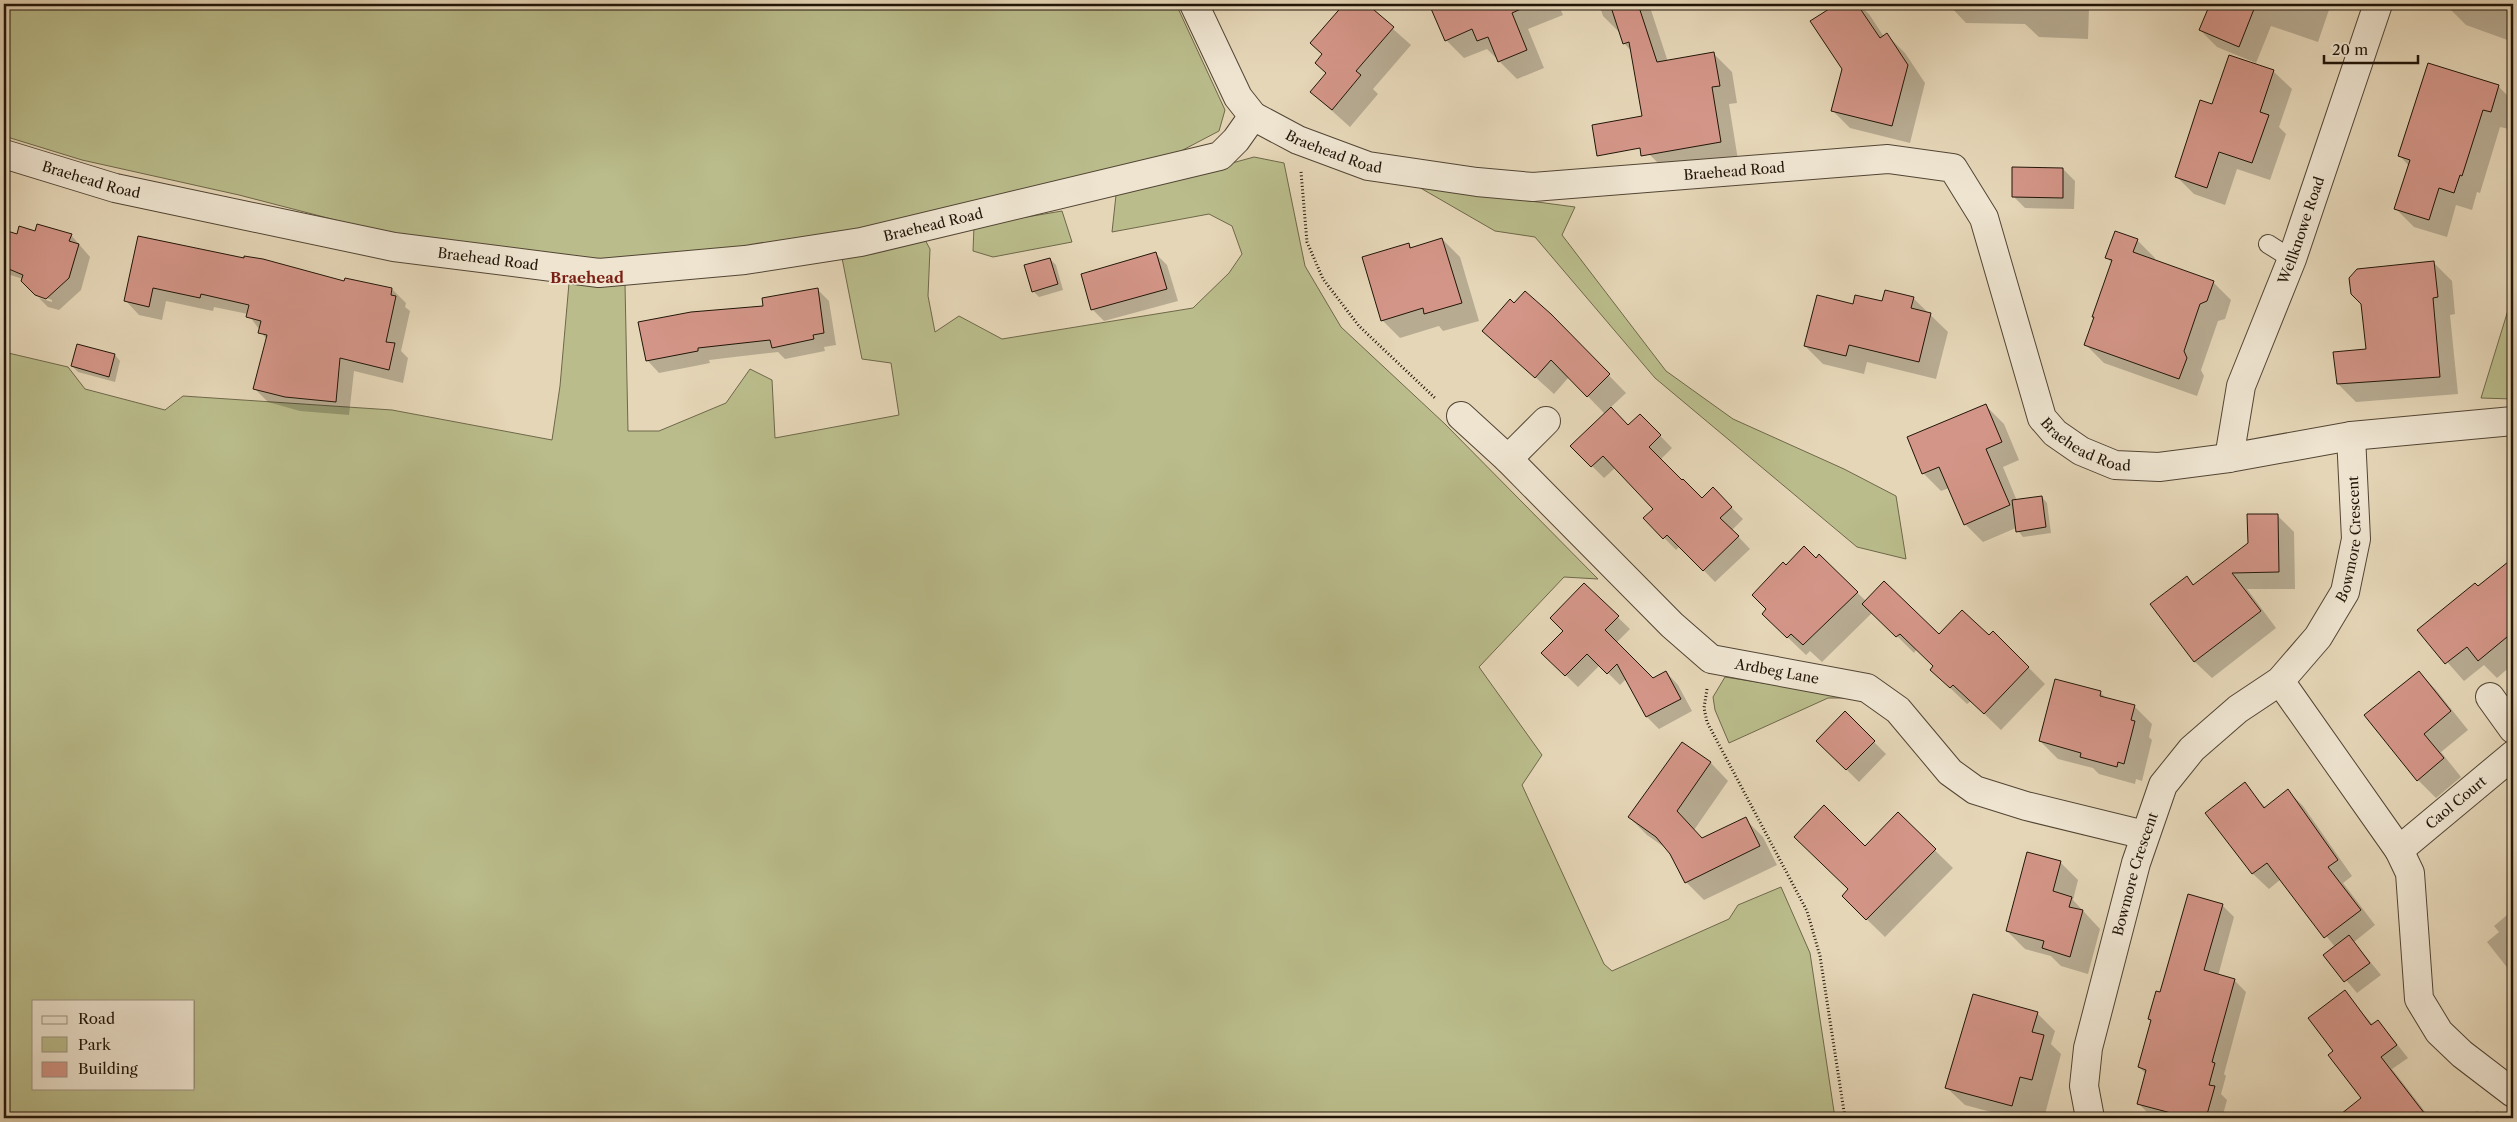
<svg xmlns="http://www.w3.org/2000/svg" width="2517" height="1122" font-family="'Libre Caslon Text',serif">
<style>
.green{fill:#babc8b;stroke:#6e684a;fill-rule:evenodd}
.shadow{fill:#0003}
.building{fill:#d39587;stroke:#211508}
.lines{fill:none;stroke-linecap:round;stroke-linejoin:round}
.service-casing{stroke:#524534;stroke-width:20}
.minor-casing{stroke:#524534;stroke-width:30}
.path{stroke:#211508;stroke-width:3;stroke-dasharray:1 2.5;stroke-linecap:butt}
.service{stroke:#eee4d0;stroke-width:18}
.minor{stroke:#eee4d0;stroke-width:28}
.labels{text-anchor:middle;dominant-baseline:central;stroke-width:4;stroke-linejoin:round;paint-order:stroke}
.street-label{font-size:14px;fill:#211508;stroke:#eee4d0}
.neighbourhood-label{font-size:15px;font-weight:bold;fill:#7a1f14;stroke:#eee4d0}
</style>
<rect width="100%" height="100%" fill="#e5d6b7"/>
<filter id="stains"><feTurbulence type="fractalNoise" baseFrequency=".004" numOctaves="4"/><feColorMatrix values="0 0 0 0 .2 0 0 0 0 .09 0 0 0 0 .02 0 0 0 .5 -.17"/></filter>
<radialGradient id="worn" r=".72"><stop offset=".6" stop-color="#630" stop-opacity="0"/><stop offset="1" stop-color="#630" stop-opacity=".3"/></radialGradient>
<g class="green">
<path d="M 4,4 L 1176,4 L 1225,110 L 1219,131 L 1179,152 L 798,244 L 597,264 L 374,230 L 239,195 L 82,160 L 4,136 Z"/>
<path d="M 1254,157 L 1284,163 L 1305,266 L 1341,327 L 1445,424 L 1598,579 L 1564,577 L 1479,667 L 1542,755 L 1522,785 L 1604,964 L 1612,971 L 1729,919 L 1738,905 L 1781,887 L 1810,953 L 1835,1118 L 4,1118 L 4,352 L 68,367 L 85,389 L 165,410 L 183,396 L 392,410 L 552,440 L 560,386 L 569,283 L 625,284 L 628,431 L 659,431 L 726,403 L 750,369 L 772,380 L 775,438 L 899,415 L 891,363 L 862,359 L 842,258 L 924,238 L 930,249 L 928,296 L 935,332 L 959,316 L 1002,339 L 1193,308 L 1229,273 L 1242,254 L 1232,226 L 1209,214 L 1112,232 L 1116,195 ZM 34,1001 L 194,1001 L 194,1088 L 34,1088 Z"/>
<path d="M 1417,186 L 1575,207 L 1562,235 L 1666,371 L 1733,419 L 1844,469 L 1896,496 L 1906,559 L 1857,547 L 1655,378 L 1535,237 L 1495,231 Z"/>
<path d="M 1062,211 L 1072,242 L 993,257 L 973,251 L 974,226 Z"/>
<path d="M 2513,294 L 2513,399 L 2481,398 Z"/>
<path d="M 1725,677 L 1857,698 L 1828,698 L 1729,743 L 1715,710 L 1713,697 Z"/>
</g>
<g class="shadow">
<path d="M 1346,4 L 1365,4 L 1411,45 L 1373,89 L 1378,94 L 1350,127 L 1311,92 L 1327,73 L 1323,55 L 1312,43 Z"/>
<path d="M 1430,4 L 1558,4 L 1563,15 L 1528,29 L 1544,68 L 1517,79 L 1487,49 L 1464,58 L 1446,40 Z"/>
<path d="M 1599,4 L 1649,4 L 1668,62 L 1714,54 L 1732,72 L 1737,103 L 1729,104 L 1738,160 L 1667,172 L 1649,154 L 1632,52 L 1624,43 L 1621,34 L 1603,16 Z"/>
<path d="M 1839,4 L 1858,4 L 1869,14 L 1884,37 L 1887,35 L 1905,53 L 1925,83 L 1910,143 L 1850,128 L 1832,110 L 1843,69 L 1812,21 Z"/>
<path d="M 1948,4 L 2087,4 L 2089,6 L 2088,39 L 2039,37 L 2025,24 L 1966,23 Z"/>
<path d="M 2211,4 L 2331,4 L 2318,42 L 2271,26 L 2256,63 L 2217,47 L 2200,30 Z"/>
<path d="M 2450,4 L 2513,4 L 2513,42 L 2466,25 L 2448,7 Z"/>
<path d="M 2230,56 L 2274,72 L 2292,89 L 2279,127 L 2286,134 L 2270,180 L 2237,169 L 2225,205 L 2194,194 L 2176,176 L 2213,106 Z"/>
<path d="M 2498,86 L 2513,101 L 2513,113 L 2509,129 L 2500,127 L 2480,193 L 2477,192 L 2472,210 L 2456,205 L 2447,237 L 2414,227 L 2396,209 L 2409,166 L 2399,155 Z"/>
<path d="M 2063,169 L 2075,181 L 2074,209 L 2025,208 L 2013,196 Z"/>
<path d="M 4,231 L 18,236 L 36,232 L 71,235 L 90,257 L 81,290 L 59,310 L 48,307 L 39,298 L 52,302 L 52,300 L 36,294 L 23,279 L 4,273 Z"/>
<path d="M 139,237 L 345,282 L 346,279 L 392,289 L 406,303 L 405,307 L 410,311 L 401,351 L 408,358 L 403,383 L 354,371 L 349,415 L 300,411 L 268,402 L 254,388 L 267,340 L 248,314 L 214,307 L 213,311 L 166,301 L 162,320 L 139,315 L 126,301 Z"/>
<path d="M 1442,239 L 1460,257 L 1479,321 L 1443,331 L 1439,326 L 1400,338 L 1382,320 L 1408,244 L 1412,248 Z"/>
<path d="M 2137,240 L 2155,258 L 2154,261 L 2213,282 L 2231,300 L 2225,319 L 2218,321 L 2201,370 L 2204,376 L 2197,396 L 2104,363 L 2086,345 L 2095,319 L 2093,316 L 2112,263 L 2106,257 Z"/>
<path d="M 1155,253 L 1167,265 L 1178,301 L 1104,321 L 1092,309 Z"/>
<path d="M 1050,259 L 1056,265 L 1063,290 L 1039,297 L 1033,291 Z"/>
<path d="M 2434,263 L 2452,281 L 2455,314 L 2450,315 L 2458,394 L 2356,402 L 2338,384 L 2367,350 Z"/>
<path d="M 817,289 L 829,301 L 836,345 L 824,347 L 825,351 L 785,359 L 778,352 L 709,360 L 710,363 L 659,373 L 647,360 L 765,307 Z"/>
<path d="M 1913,298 L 1948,332 L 1936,379 L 1867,362 L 1864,374 L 1823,364 L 1805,346 L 1854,305 Z"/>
<path d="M 1515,305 L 1550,315 L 1626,393 L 1610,408 L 1628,427 L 1640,415 L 1672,448 L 1660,460 L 1702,500 L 1725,501 L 1743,519 L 1732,530 L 1750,549 L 1715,582 L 1680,546 L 1676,550 L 1645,518 L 1654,509 L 1615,468 L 1604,478 L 1572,446 L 1605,414 L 1569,377 L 1554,394 L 1484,331 Z"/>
<path d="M 115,355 L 120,361 L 115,382 L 78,372 L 72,366 Z"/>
<path d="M 1986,406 L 2004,424 L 2019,460 L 2003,467 L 2017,501 L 2042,497 L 2047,503 L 2051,533 L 2023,537 L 2016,528 L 1983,542 L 1965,524 L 1949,488 L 1941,491 L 1923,473 Z"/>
<path d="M 2277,515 L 2294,532 L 2295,589 L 2247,589 L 2276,628 L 2212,678 L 2195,662 L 2151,604 L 2187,577 L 2194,585 L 2249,544 Z"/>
<path d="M 1819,556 L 1866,601 L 1939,636 L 1989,637 L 2028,667 L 2045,684 L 2001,730 L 1971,701 L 1967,704 L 1948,686 L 1935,666 L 1917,649 L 1914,653 L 1873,612 L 1822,662 L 1810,651 L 1806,655 L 1781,631 L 1767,609 L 1786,566 L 1816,559 Z"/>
<path d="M 2513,559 L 2513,664 L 2497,678 L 2484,665 L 2464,681 L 2419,630 Z"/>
<path d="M 1584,585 L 1630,629 L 1616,643 L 1653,679 L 1666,672 L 1678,685 L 1692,711 L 1659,729 L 1647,717 L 1627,678 L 1620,685 L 1600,665 L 1578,687 L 1543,653 L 1564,631 Z"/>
<path d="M 2419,672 L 2436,690 L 2468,730 L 2441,752 L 2461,777 L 2436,798 L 2418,780 Z"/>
<path d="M 2100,692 L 2107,699 L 2134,706 L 2152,724 L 2149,737 L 2152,740 L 2142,781 L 2136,779 L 2135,784 L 2099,774 L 2093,768 L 2058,759 L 2040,741 Z"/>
<path d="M 1845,713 L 1886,754 L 1859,782 L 1818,741 Z"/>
<path d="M 1682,743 L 1711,763 L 1728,781 L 1694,830 L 1702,839 L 1745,819 L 1763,837 L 1777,865 L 1704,900 L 1686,882 L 1670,851 L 1647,835 L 1629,817 Z"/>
<path d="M 2244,784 L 2266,808 L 2288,791 L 2303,806 L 2352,876 L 2343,883 L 2375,925 L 2354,942 L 2381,975 L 2357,993 L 2325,955 L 2335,947 L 2281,879 L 2269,889 L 2253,874 L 2207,813 Z"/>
<path d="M 1898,814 L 1953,868 L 1885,937 L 1843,896 L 1849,890 L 1865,847 Z"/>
<path d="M 2060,862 L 2078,880 L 2073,900 L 2100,929 L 2088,974 L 2061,966 L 2051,956 L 2025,949 L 2007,931 Z"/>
<path d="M 2222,905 L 2234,917 L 2218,976 L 2234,980 L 2246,992 L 2224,1074 L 2226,1076 L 2221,1094 L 2227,1100 L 2222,1118 L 2161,1118 L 2150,1115 L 2138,1103 L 2146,1074 L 2139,1067 L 2152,1021 L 2149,1018 L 2160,994 Z"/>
<path d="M 2513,910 L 2513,975 L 2487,942 L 2499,932 L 2494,926 Z"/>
<path d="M 2344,992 L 2373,1025 L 2377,1022 L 2389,1034 L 2408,1058 L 2392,1069 L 2430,1118 L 2353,1118 L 2347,1111 L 2363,1098 L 2335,1052 Z"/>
<path d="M 2037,1013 L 2055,1031 L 2051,1044 L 2061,1054 L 2044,1118 L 2013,1118 L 1965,1105 L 1947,1088 Z"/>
<path d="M 2477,1111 L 2484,1118 L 2467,1118 Z"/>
</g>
<g class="building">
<path d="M 1344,4 L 1367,4 L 1394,27 L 1356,71 L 1361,75 L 1332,110 L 1310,92 L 1326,73 L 1315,63 L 1322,54 L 1310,43 Z"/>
<path d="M 1429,4 L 1532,4 L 1512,13 L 1527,50 L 1498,62 L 1488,37 L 1477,41 L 1472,29 L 1445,41 Z"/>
<path d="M 1610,4 L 1638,4 L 1657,62 L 1714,52 L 1720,86 L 1712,87 L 1721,142 L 1641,156 L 1640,148 L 1597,156 L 1592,125 L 1642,116 L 1629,42 L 1623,44 Z"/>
<path d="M 1837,4 L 1857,4 L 1880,38 L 1887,33 L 1908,65 L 1892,126 L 1831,111 L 1842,69 L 1810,21 Z"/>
<path d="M 2210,4 L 2256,4 L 2239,47 L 2199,30 Z"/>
<path d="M 2229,55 L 2274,70 L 2260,112 L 2269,115 L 2252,163 L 2219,152 L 2207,188 L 2175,177 L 2200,100 L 2212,104 Z"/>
<path d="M 2428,63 L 2499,85 L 2491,112 L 2483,110 L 2462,176 L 2460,175 L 2454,193 L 2439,188 L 2429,220 L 2394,209 L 2410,160 L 2398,156 Z"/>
<path d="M 2012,167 L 2063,168 L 2063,198 L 2012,197 Z"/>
<path d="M 37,224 L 72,234 L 69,241 L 79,244 L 69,278 L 46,299 L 35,295 L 21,281 L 23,275 L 4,267 L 4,230 L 17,234 L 19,226 L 35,231 Z"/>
<path d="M 2115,231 L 2138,239 L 2133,252 L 2214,281 L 2207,301 L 2200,304 L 2184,351 L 2187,358 L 2179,379 L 2084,345 L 2094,317 L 2092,317 L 2112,260 L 2105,258 Z"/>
<path d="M 138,236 L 244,258 L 244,256 L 263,259 L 344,281 L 345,278 L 392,288 L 391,295 L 396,296 L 386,342 L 395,343 L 389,370 L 340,358 L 336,402 L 285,397 L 253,389 L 267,335 L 258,333 L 261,321 L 246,317 L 249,305 L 201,294 L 200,298 L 153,288 L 149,307 L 124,301 Z"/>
<path d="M 1442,238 L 1462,303 L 1424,314 L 1423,308 L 1381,321 L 1362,257 L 1409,243 L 1410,248 Z"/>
<path d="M 1156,252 L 1167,289 L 1091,310 L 1081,274 Z"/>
<path d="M 1050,258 L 1058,284 L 1032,292 L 1024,265 Z"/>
<path d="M 2434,261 L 2438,297 L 2433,298 L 2440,377 L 2337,384 L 2333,352 L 2366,349 L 2361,304 L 2351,294 L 2349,278 L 2357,269 Z"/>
<path d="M 818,288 L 824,333 L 813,335 L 814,339 L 772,348 L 770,340 L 698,348 L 698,351 L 646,361 L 638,322 L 691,312 L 763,306 L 762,298 Z"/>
<path d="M 1885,290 L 1914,297 L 1911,308 L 1931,313 L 1919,362 L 1849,345 L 1846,356 L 1804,346 L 1817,295 L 1853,304 L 1855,295 L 1882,301 Z"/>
<path d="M 1525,291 L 1551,314 L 1610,374 L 1587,397 L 1551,360 L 1535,378 L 1482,331 L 1510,299 L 1514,303 Z"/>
<path d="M 77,344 L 115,354 L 109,377 L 71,366 Z"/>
<path d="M 1986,404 L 2002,442 L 1986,449 L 2010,505 L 1964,525 L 1939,467 L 1922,474 L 1907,437 Z"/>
<path d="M 1611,407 L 1628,425 L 1640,414 L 1661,435 L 1649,447 L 1682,480 L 1683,479 L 1702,498 L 1713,487 L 1732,507 L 1720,518 L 1739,536 L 1703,571 L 1667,535 L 1663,539 L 1643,518 L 1653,509 L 1603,456 L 1591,467 L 1570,446 Z"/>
<path d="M 2042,496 L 2046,527 L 2016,532 L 2012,500 Z"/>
<path d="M 2247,514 L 2278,514 L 2279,572 L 2232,573 L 2261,611 L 2194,662 L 2150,604 L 2187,576 L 2193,585 L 2248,543 Z"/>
<path d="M 1804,546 L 1816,558 L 1819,554 L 1858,592 L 1803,645 L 1791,634 L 1787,638 L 1762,614 L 1766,609 L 1752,595 L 1783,562 L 1786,565 Z"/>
<path d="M 2513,558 L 2513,632 L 2478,661 L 2467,647 L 2445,664 L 2417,630 L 2475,583 L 2478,586 Z"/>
<path d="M 1884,581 L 1939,634 L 1962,610 L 1989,635 L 1993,631 L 2029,667 L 1984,714 L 1953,685 L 1950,688 L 1930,670 L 1933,666 L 1900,634 L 1896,637 L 1862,604 Z"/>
<path d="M 1584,583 L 1619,616 L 1605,630 L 1653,678 L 1666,671 L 1681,699 L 1646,717 L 1617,664 L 1607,674 L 1587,654 L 1565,676 L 1541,653 L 1563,631 L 1550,618 Z"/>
<path d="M 2419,671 L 2451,711 L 2424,734 L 2444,758 L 2417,781 L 2364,715 Z"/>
<path d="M 2055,679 L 2101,691 L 2100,696 L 2135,705 L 2131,720 L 2135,721 L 2124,764 L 2118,762 L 2117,767 L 2080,757 L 2081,753 L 2039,741 Z"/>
<path d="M 1845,711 L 1875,741 L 1846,770 L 1816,741 Z"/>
<path d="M 1682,742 L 1711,762 L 1677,811 L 1702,838 L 1746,817 L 1760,846 L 1685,883 L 1670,854 L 1656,837 L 1628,817 Z"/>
<path d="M 2245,782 L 2264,808 L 2288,789 L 2338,860 L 2328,867 L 2361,910 L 2324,938 L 2267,863 L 2252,874 L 2205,813 Z"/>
<path d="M 1824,805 L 1865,846 L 1898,812 L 1936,849 L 1866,920 L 1842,896 L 1848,889 L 1794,837 Z"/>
<path d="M 2027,852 L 2061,861 L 2053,891 L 2072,897 L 2069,907 L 2083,910 L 2070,957 L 2042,948 L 2044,941 L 2006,931 Z"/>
<path d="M 2188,894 L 2223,904 L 2204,970 L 2235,979 L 2212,1062 L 2215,1063 L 2209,1085 L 2215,1086 L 2206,1118 L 2190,1118 L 2137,1104 L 2146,1070 L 2138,1067 L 2151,1020 L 2148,1019 L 2156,991 L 2160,992 Z"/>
<path d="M 2349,935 L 2370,963 L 2344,982 L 2323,955 Z"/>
<path d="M 2345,990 L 2371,1025 L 2378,1020 L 2397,1045 L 2381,1057 L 2428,1118 L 2336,1118 L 2361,1098 L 2328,1055 L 2333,1051 L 2308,1018 Z"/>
<path d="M 1973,994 L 2038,1012 L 2032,1032 L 2044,1035 L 2032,1080 L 2020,1077 L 2012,1106 L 1945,1088 Z"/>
</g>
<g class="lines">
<defs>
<path id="service" d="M 2268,244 L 2292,259"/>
<g id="minor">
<path id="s1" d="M 1194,4 L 1238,97 L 1253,116 L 1298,140 L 1368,166 L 1477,182 L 1533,187 L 1888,159 L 1953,168 L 1984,218 L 2042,418 L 2055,433 L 2081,451 L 2115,465 L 2159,467 L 2229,458 L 2351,436 L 2513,421"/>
<path id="s2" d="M 4,154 L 115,188 L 394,247 L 599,273 L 745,260 L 861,242 L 1220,156 L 1236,140 L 1253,116"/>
<path id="s3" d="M 1461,416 L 1508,459 L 1672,625 L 1711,659 L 1867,688 L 1898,710 L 1950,772 L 1975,790 L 2026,806 L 2145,835"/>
<path id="s4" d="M 2229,458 L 2241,386 L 2292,259 L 2378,4"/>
<path d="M 1508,459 L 1546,421"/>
<path d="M 2280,681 L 2399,850 L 2410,873 L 2419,999 L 2439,1032 L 2462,1054 L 2513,1093"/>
<path d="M 2490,697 L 2513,729"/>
<path id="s5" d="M 2399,850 L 2513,755"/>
<path id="s6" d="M 2090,1118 L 2084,1086 L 2088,1048 L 2136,863 L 2163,785 L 2192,749 L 2238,709 L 2280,681 L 2318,637 L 2345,592 L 2356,539 L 2351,436"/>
</g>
</defs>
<use href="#service" class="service-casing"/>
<use href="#minor" class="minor-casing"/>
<g class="path">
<path d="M 1301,172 L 1307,242 L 1323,279 L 1359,326 L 1436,399"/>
<path d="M 1707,689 L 1704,708 L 1707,722 L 1807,911 L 1820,956 L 1845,1118"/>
</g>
<use href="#service" class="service"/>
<use href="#minor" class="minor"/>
</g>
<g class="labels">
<g class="street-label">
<text stroke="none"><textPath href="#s1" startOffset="216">Braehead Road</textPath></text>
<text stroke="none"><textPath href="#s1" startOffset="621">Braehead Road</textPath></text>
<text stroke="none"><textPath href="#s2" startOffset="91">Braehead Road</textPath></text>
<text stroke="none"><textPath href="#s2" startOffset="946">Braehead Road</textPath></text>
<text stroke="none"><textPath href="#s4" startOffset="240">Wellknowe Road</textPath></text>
<text stroke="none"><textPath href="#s2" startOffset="496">Braehead Road</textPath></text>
<text stroke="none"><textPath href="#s1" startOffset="1161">Braehead Road</textPath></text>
<text stroke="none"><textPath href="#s6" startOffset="666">Bowmore Crescent</textPath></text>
<text stroke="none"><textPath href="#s3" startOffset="416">Ardbeg Lane</textPath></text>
<text stroke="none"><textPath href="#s5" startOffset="74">Caol Court</textPath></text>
<text stroke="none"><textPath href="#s6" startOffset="251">Bowmore Crescent</textPath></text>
</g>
<g class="neighbourhood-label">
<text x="587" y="277">Braehead</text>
</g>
</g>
<rect width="2517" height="1122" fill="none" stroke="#e5d6b7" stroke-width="20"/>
<rect x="5" y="5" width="2507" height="1112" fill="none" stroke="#211508" stroke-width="2.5"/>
<rect x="10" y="10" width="2497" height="1102" fill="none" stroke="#211508"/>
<rect x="32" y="1000" width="162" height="90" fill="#eee4d0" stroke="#9c9180"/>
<rect x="42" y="1016" width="25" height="8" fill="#eee4d0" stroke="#9c9180"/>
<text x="78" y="1024" font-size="15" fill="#211508">Road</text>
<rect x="42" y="1037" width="25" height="15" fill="#babc8b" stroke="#9c9180"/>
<text x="78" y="1050" font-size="15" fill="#211508">Park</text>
<rect x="42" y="1062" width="25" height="15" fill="#d39587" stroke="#9c9180"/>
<text x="78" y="1074" font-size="15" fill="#211508">Building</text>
<path d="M2324 55v8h94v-8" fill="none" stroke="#211508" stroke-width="2.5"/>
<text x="2332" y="55" font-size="15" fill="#211508" stroke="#eee4d0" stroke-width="4" paint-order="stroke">20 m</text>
<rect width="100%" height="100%" filter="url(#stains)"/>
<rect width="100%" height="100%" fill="url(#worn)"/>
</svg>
